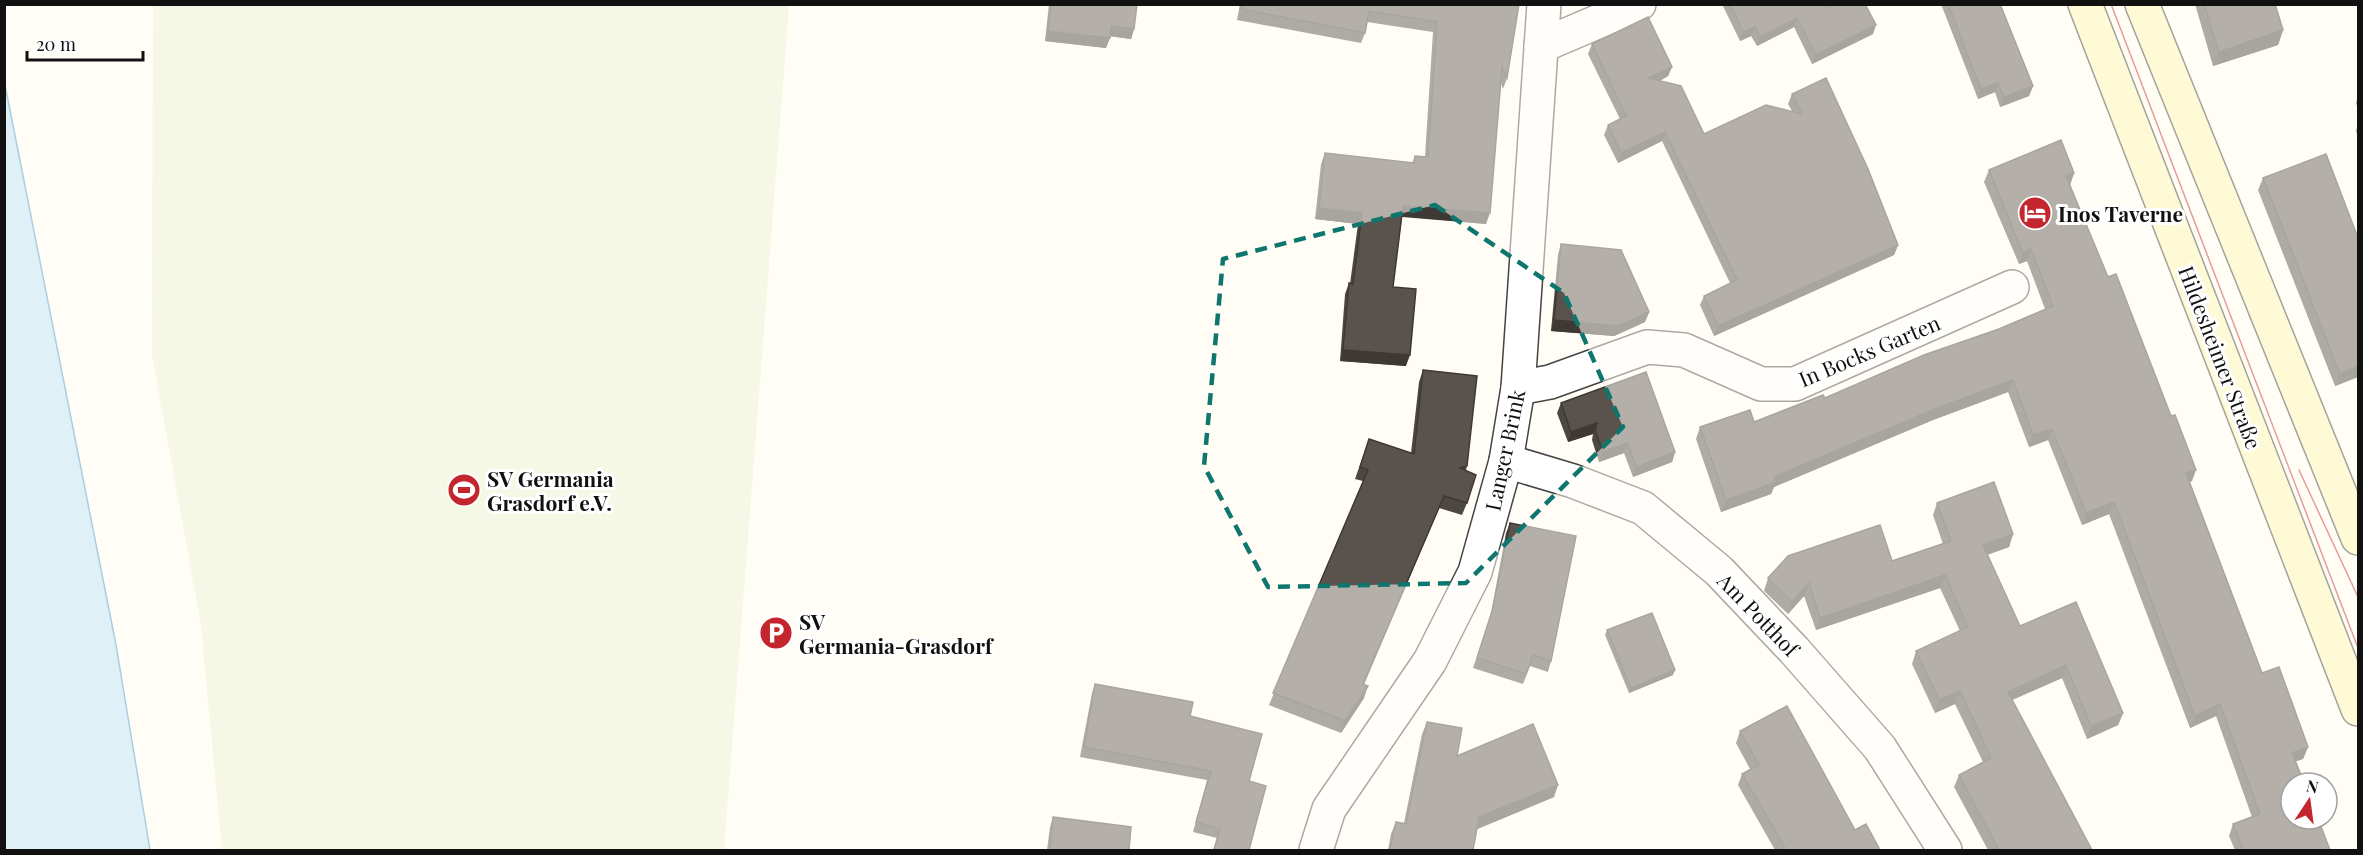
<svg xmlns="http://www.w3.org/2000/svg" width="2363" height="855" font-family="'Playfair Display',serif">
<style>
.pitch{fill:#e6f2cf}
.water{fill:#b9e0f7;stroke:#3f96cf;stroke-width:1.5}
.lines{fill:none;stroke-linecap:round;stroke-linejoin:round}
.street-casing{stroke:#444;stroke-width:36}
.secondary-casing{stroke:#333;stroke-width:36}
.street{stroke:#fff;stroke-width:33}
.secondary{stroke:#fff6b0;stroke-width:33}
.tram{stroke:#c4262e;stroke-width:1.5}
.wall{fill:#4d4742}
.shaded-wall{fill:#3f3936}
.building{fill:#5a524d;stroke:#3f3936;stroke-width:1.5}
.marked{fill:none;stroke:#0f766e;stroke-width:4.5;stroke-dasharray:12 8;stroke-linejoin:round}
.labels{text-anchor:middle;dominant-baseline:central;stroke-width:6;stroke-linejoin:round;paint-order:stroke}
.poi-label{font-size:21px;font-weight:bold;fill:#111;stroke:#fff;text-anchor:start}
.street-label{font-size:21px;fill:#111;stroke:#fff}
</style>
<rect width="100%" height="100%" fill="#fffdf5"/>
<path class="pitch" d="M 153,5 L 789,5 L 724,850 L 222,850 L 201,625 L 152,355 Z"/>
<path class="water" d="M 5,85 L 116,645 L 150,850 L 5,850 Z"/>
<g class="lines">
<defs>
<g id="street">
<path d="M 1541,46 L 1639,4"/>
<path d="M 1518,388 L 1550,382 L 1647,347 L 1684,350 L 1761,384 L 1795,384 L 2012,287"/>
<path d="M 1506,461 L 1573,481 L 1643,508 L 1719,571 L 1794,650 L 1880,748 L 1945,850"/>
<path d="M 1316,850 L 1329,809 L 1430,661 L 1475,572 L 1506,461 L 1518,388 L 1544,4"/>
</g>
<g id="secondary">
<path d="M 2085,4 L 2358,709"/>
<path d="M 2142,4 L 2358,538"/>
</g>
</defs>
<use href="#street" class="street-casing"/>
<use href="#secondary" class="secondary-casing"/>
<use href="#street" class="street"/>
<use href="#secondary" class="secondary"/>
<g class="tram">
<path d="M 2111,4 L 2358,648"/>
<path d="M 2299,470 L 2358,597"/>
</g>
</g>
<g class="wall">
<path d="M 1049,4 L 1137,4 L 1134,29 L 1131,39 L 1110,36 L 1106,48 L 1045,41 Z"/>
<path d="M 1240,4 L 1519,4 L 1507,78 L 1503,89 L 1501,83 L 1486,224 L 1402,217 L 1393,287 L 1406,366 L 1340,361 L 1345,294 L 1349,283 L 1350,284 L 1358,224 L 1315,219 L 1321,164 L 1325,153 L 1412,163 L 1415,156 L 1425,156 L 1433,32 L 1367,22 L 1365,33 L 1361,43 L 1237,20 Z"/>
<path d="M 1724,4 L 1827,4 L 1828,8 L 1873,34 L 1812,64 L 1794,27 L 1757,46 L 1751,36 L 1740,41 L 1723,6 Z"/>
<path d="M 1941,4 L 2000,4 L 2033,86 L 2029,96 L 2000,107 L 1995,92 L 1978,99 Z"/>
<path d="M 2195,4 L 2275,4 L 2283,30 L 2278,45 L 2213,66 Z"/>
<path d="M 1592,44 L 1672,67 L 1668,76 L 1660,81 L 1704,134 L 1792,111 L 1788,104 L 1792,94 L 1898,245 L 1894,255 L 1714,336 L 1700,305 L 1704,296 L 1730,283 L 1662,141 L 1618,163 L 1604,135 L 1608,125 L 1620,119 L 1588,54 Z"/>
<path d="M 2358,96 L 2358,109 L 2356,103 Z"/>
<path d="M 2358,124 L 2358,137 L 2356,131 Z"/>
<path d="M 1989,170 L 2074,173 L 2070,185 L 2192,481 L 2189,482 L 2262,673 L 2308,747 L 2303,759 L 2296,761 L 2330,850 L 2235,850 L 2229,836 L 2233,824 L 2252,817 L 2216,716 L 2190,728 L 2109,514 L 2082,525 L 2048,440 L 2029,447 L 2008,392 L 1933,420 L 1774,487 L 1771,494 L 1721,512 L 1696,439 L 1700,427 L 1754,422 L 1825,398 L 1999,329 L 2045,309 L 2027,261 L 2019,264 L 1984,182 Z"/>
<path d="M 2263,178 L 2358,377 L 2335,386 L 2258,190 Z"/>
<path d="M 1561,244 L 1649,312 L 1645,322 L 1614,336 L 1551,331 L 1558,255 Z"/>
<path d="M 1423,370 L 1467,466 L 1466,470 L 1467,503 L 1462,515 L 1439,508 L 1364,684 L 1364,698 L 1341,733 L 1269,705 L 1363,481 L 1355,479 L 1369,439 L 1411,453 L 1419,382 Z"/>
<path d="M 1561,403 L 1675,452 L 1672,462 L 1633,477 L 1624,453 L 1599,462 L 1592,440 L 1593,434 L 1568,442 L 1557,413 Z"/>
<path d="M 1937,503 L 2013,534 L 2009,547 L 1987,555 L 2020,626 L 2123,713 L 2118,725 L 2087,739 L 2062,678 L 2012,700 L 2092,850 L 1988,850 L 1954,787 L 1959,775 L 1983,762 L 1955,704 L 1935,713 L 1912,664 L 1916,651 L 1960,631 L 1940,588 L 1816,630 L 1804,596 L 1788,614 L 1764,591 L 1768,578 L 1892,561 L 1943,544 L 1933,515 Z"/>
<path d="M 1510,523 L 1551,661 L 1548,672 L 1530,666 L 1523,684 L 1473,668 L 1490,618 L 1506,533 Z"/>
<path d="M 1607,630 L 1673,675 L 1629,693 L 1605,635 Z"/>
<path d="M 1095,684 L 1190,716 L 1249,781 L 1249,850 L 1213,850 L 1217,838 L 1193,832 L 1207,780 L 1080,757 L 1092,693 Z"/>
<path d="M 1427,722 L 1457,756 L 1554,797 L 1477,829 L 1473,850 L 1388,850 L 1391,834 L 1396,822 L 1404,823 L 1422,734 Z"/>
<path d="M 1740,731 L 1855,830 L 1880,850 L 1775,850 L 1738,785 L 1742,774 L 1750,769 L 1736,743 Z"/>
<path d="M 1053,817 L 1129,850 L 1047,850 L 1050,827 Z"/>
</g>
<g class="shaded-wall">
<path d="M 1797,18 L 1794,27 L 1757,46 L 1760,37 Z"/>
<path d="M 1876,25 L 1873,34 L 1812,64 L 1816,55 Z"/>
<path d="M 1111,26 L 1134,29 L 1131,39 L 1108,36 Z"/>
<path d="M 1755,27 L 1751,36 L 1740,41 L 1743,32 Z"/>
<path d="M 2283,30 L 2278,45 L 2213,66 L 2219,52 Z"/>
<path d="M 1048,31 L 1110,38 L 1106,48 L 1045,41 Z"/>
<path d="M 1672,67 L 1668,76 L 1645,88 L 1648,78 Z"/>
<path d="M 1998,83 L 1995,92 L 1978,99 L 1981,89 Z"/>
<path d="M 2033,86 L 2029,96 L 2000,107 L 2004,97 Z"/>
<path d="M 1665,132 L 1662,141 L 1618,163 L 1621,153 Z"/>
<path d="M 2074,173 L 2070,185 L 2066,176 Z"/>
<path d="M 1403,206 L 1490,213 L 1486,224 L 1399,216 Z"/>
<path d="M 1319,208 L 1362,213 L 1358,224 L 1315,219 Z"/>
<path d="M 1898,245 L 1894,255 L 1714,336 L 1718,326 Z"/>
<path d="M 2031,249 L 2027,261 L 2019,264 L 2023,253 Z"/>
<path d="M 1649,312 L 1645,322 L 1614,336 L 1551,331 L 1554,320 Z"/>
<path d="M 1343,350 L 1410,355 L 1406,366 L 1340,361 Z"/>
<path d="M 2358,366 L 2358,377 L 2335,386 L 2340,374 Z"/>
<path d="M 2013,380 L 2008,392 L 1933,420 L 1774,487 L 1771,494 L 1721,512 L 1726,500 L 1774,477 L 1937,408 Z"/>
<path d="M 1597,423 L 1593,434 L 1568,442 L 1571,432 Z"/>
<path d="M 2052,429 L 2048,440 L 2029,447 L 2033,435 Z"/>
<path d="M 1628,443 L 1624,453 L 1599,462 L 1603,452 Z"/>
<path d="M 1675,452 L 1672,462 L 1633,477 L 1636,467 Z"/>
<path d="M 2196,470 L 2192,481 L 2182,485 L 2186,473 Z"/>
<path d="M 1444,496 L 1439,508 L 1359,696 L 1363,684 Z"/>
<path d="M 2114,502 L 2109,514 L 2082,525 L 2086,513 Z"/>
<path d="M 2013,534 L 2009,547 L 1978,558 L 1983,545 Z"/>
<path d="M 1945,575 L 1940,588 L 1816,630 L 1820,618 Z"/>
<path d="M 1809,583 L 1804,596 L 1788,614 L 1792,602 Z"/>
<path d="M 2066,665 L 2062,678 L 2003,704 L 2008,692 Z"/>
<path d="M 1675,670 L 1673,675 L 1629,693 L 1631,688 Z"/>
<path d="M 1368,686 L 1364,698 L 1341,733 L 1345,721 Z"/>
<path d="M 1960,691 L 1955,704 L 1935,713 L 1939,700 Z"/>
<path d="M 2220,704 L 2216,716 L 2190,728 L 2195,716 Z"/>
<path d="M 2123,713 L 2118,725 L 2087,739 L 2091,726 Z"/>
<path d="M 2308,747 L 2303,759 L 2288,764 L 2292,753 Z"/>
<path d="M 1558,785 L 1554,797 L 1475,830 L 1479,817 Z"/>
</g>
<g class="building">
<path d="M 1051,4 L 1137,4 L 1134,29 L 1111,26 L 1110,38 L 1048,31 Z"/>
<path d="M 1242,4 L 1519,4 L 1507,78 L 1502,67 L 1490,213 L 1403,206 L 1393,287 L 1416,289 L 1410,355 L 1343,350 L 1349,283 L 1353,284 L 1362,213 L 1319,208 L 1325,153 L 1414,163 L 1415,156 L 1428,157 L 1437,22 L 1369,11 L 1365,33 L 1241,9 Z"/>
<path d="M 1730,4 L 1827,4 L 1828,8 L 1835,4 L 1865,4 L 1876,25 L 1816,55 L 1797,18 L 1760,37 L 1755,27 L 1743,32 Z"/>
<path d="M 1948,4 L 2000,4 L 2033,86 L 2004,97 L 1998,83 L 1981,89 Z"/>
<path d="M 2204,4 L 2275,4 L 2283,30 L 2219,52 Z"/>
<path d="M 1648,17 L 1672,67 L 1648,78 L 1681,86 L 1704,134 L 1766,105 L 1802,114 L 1792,94 L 1826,78 L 1868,169 L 1898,245 L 1718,326 L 1704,296 L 1737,280 L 1665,132 L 1621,153 L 1608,125 L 1626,116 L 1592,44 Z"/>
<path d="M 2061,140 L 2074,173 L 2066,176 L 2108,277 L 2116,274 L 2171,416 L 2175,415 L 2196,470 L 2186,473 L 2262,673 L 2279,667 L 2308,747 L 2292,753 L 2304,783 L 2291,783 L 2291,819 L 2318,819 L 2330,850 L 2243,850 L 2233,824 L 2260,814 L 2220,704 L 2195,716 L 2114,502 L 2086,513 L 2052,429 L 2033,435 L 2013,380 L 1937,408 L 1774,477 L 1776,482 L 1726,500 L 1700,427 L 1750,410 L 1754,422 L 1823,395 L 1825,398 L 1924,355 L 1999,329 L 2053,306 L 2031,249 L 2023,253 L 1989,170 Z"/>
<path d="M 2326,154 L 2358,238 L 2358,366 L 2340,374 L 2263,178 Z"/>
<path d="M 1561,244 L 1621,250 L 1649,312 L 1618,326 L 1554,320 Z"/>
<path d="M 1423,370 L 1477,376 L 1467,466 L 1460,468 L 1476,475 L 1467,503 L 1444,496 L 1363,684 L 1368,686 L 1345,721 L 1273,693 L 1368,470 L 1360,467 L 1369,439 L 1414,454 Z"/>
<path d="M 1646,372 L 1675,452 L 1636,467 L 1628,443 L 1603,452 L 1595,430 L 1597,423 L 1571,432 L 1561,403 Z"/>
<path d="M 1994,482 L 2013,534 L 1983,545 L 2020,626 L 2076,602 L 2123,713 L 2091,726 L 2066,665 L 2008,692 L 2092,850 L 1999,850 L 1959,775 L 1991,758 L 1960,691 L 1939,700 L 1916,651 L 1968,627 L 1945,575 L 1820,618 L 1809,583 L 1792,602 L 1768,578 L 1788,556 L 1880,525 L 1892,561 L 1951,541 L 1937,503 Z"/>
<path d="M 1510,523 L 1576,536 L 1551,661 L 1533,655 L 1526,674 L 1477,658 L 1493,608 Z"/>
<path d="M 1652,613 L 1675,670 L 1631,688 L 1607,630 Z"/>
<path d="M 1095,684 L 1193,702 L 1190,716 L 1262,734 L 1249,781 L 1266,786 L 1249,850 L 1214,850 L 1220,829 L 1196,822 L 1211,771 L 1084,747 Z"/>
<path d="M 1787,706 L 1855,830 L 1866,824 L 1880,850 L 1786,850 L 1775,830 L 1742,774 L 1759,765 L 1740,731 Z"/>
<path d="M 1427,722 L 1462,728 L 1457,756 L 1533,724 L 1558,785 L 1479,817 L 1473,850 L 1390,850 L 1396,822 L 1406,824 Z"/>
<path d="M 1053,817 L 1131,827 L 1129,850 L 1050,850 Z"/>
</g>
<path d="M0 0H2363V855H0ZM 1435,205 L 1564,293 L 1623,427 L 1466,583 L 1268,587 L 1204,466 L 1223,259 Z" fill="#fffdf5" fill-opacity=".55" fill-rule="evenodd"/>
<path class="marked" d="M 1435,205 L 1564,293 L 1623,427 L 1466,583 L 1268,587 L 1204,466 L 1223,259 Z"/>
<defs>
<symbol id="hotel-disc" viewBox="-11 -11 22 22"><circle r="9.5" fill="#c4262e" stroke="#fff"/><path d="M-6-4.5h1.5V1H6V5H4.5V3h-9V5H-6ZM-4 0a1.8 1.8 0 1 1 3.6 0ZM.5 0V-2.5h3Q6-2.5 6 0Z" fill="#fff"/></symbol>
<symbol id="stadium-disc" viewBox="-11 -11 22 22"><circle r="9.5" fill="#c4262e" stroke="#fff"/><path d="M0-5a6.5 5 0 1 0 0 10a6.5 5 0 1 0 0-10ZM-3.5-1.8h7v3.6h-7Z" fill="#fff"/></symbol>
<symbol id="parking-disc" viewBox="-11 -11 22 22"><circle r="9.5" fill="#c4262e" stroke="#fff"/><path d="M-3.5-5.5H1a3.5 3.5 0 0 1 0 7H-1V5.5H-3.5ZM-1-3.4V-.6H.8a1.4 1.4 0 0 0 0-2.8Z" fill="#fff"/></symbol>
</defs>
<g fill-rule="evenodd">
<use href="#hotel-disc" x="2016" y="194" width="38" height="38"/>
<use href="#stadium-disc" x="445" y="471" width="38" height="38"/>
<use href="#parking-disc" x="757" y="614" width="38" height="38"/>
</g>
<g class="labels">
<g class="poi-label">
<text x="2058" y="213">Inos Taverne</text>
<text x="487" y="478">SV Germania<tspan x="487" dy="24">Grasdorf e.V.</tspan></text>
<text x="799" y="621">SV<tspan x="799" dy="24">Germania-Grasdorf</tspan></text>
</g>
<g class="street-label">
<text transform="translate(1869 350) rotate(-23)">In Bocks Garten</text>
<text transform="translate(2221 357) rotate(69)">Hildesheimer Straße</text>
<text transform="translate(1504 450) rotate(-78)">Langer Brink</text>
<text transform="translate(1759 614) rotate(46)">Am Potthof</text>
</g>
</g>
<rect width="2363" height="855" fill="none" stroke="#111111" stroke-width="12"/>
<g transform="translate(2309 801) rotate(13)"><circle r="28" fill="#ffffff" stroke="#a0a0a0" stroke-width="1.5"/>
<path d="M0-4.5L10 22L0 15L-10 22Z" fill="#c4262e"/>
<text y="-9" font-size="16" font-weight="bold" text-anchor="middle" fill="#111111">N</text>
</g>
<path d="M27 51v9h116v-9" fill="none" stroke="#111111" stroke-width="3"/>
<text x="36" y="51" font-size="18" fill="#111111" stroke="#ffffff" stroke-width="4.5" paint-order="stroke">20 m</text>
</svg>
